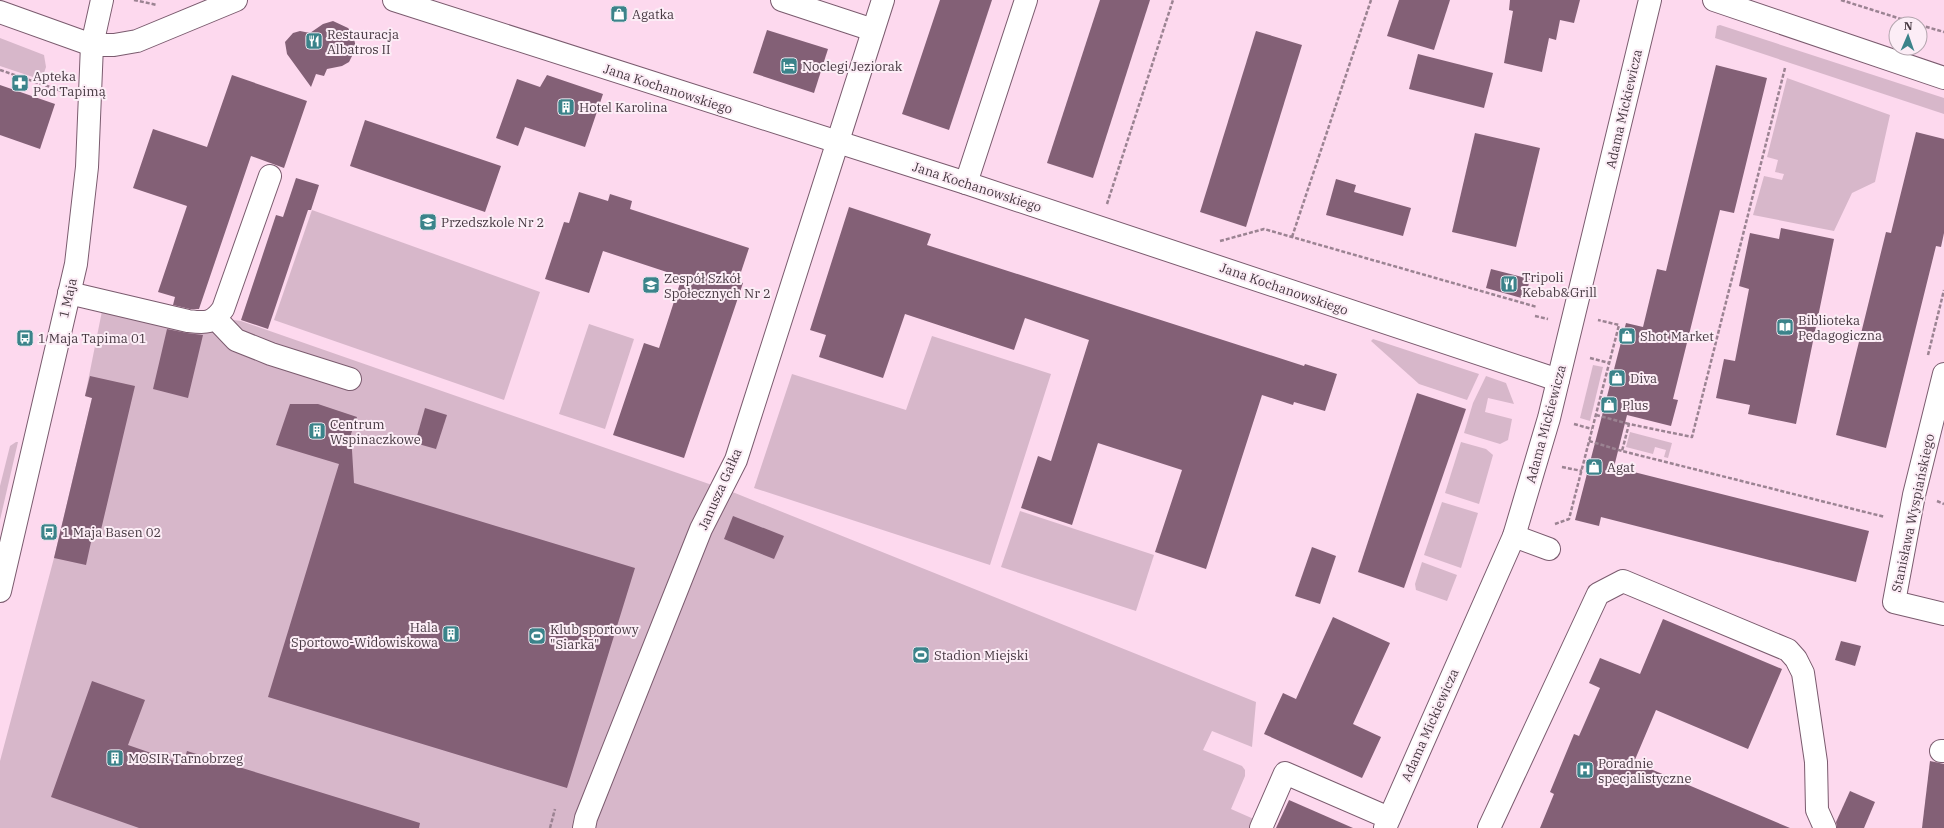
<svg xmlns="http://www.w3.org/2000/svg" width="1944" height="828" font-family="'IBM Plex Serif',serif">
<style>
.green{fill:#d7b7ca}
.building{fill:#836076}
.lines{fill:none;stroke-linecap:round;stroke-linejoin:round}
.minor-casing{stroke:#7a5b6e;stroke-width:24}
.path{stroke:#9b8392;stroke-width:2.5;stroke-dasharray:4 2;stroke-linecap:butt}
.minor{stroke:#fff;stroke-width:22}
.labels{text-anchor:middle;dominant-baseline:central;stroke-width:4;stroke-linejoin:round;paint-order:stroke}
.poi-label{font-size:13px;fill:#463841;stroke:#fcedf6;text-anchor:start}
.street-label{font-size:13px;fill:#463841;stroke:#fcedf6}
</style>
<rect width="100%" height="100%" fill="#fdd9ee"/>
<g class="green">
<path d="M 1720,25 L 1944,98 L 1944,114 L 1715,38 L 1717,26 Z"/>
<path d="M 0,38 L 44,55 L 46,67 L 43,76 L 38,78 L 33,77 L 0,66 Z"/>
<path d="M 1787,78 L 1890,115 L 1875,182 L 1852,193 L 1834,231 L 1753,215 L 1764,176 L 1782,180 L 1784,174 L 1775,172 L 1778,160 L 1767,157 Z"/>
<path d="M 312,210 L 540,292 L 504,400 L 274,320 Z"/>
<path d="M 105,296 L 172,312 L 241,321 L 735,493 L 1256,702 L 1252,747 L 1212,731 L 1203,750 L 1242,766 L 1245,770 L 1245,776 L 1231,809 L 1256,820 L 1252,828 L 0,828 L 0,761 L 54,558 L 92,398 L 85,396 Z"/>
<path d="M 589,324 L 634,339 L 605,429 L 559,414 Z"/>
<path d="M 932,336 L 1051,374 L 990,565 L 754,488 L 792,374 L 906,410 Z"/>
<path d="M 1373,339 L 1479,374 L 1467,400 L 1419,384 L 1371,341 Z"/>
<path d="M 1593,365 L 1603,367 L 1590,421 L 1580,418 Z"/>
<path d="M 1486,376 L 1506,383 L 1514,404 L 1488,398 L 1485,412 L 1512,419 L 1508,440 L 1500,444 L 1464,433 L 1473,403 Z"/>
<path d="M 1630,432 L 1672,443 L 1668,458 L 1664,457 L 1666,450 L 1655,447 L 1653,454 L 1626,447 Z"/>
<path d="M 16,442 L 18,442 L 0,520 L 0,486 L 10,446 Z"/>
<path d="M 1461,442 L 1486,449 L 1493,455 L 1479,504 L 1445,493 Z"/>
<path d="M 1442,502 L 1478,513 L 1461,568 L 1424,555 Z"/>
<path d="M 1020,511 L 1154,555 L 1136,611 L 1001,567 Z"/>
<path d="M 1422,562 L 1457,575 L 1447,601 L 1416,590 L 1415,584 Z"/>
</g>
<g class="building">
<path d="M 940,0 L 992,0 L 949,130 L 902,114 Z"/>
<path d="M 1100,0 L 1150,0 L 1093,178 L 1047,163 Z"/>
<path d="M 1399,0 L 1450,0 L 1434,50 L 1387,36 Z"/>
<path d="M 1510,0 L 1580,0 L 1574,23 L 1560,20 L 1556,40 L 1549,38 L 1542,72 L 1504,63 L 1513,11 L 1509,10 Z"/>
<path d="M 333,21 L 348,28 L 353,34 L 356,48 L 349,62 L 342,66 L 327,69 L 324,76 L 316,74 L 311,87 L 287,54 L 285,42 L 293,33 L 300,31 L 310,33 L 323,24 Z"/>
<path d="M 767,30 L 828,49 L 814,93 L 753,73 Z"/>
<path d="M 1256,31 L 1302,45 L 1246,227 L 1200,212 Z"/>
<path d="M 1418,54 L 1493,73 L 1484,108 L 1409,89 Z"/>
<path d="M 1716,65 L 1767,78 L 1734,213 L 1720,210 L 1673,399 L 1678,400 L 1671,426 L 1627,415 L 1614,467 L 1869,531 L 1856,582 L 1601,517 L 1599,526 L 1575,520 L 1626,323 L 1643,327 L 1657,269 L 1666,271 Z"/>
<path d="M 232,75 L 307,101 L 284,168 L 251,156 L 199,309 L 190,309 L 173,305 L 175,297 L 158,292 L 187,206 L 133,188 L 153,129 L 207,147 Z"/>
<path d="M 547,75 L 603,94 L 585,147 L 525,127 L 518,146 L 496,138 L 517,79 L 540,87 Z"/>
<path d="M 0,85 L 55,104 L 40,149 L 0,135 Z"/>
<path d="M 365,120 L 501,166 L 485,212 L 350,166 Z"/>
<path d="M 1916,132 L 1944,139 L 1944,233 L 1941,247 L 1936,246 L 1886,448 L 1836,435 L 1886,232 L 1891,233 Z"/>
<path d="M 1475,133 L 1540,148 L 1516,247 L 1452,232 Z"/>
<path d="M 296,178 L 319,185 L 311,210 L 308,210 L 268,329 L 241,320 L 276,215 L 283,217 Z"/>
<path d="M 1336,179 L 1356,185 L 1354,192 L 1411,208 L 1403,236 L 1326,215 Z"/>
<path d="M 579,192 L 608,201 L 610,194 L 632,201 L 630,209 L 749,248 L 738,281 L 743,283 L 684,458 L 613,435 L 644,343 L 659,348 L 682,277 L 603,251 L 589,293 L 545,279 L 564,222 L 569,223 Z"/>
<path d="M 849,207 L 931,234 L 927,245 L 1304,366 L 1305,364 L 1337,374 L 1325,411 L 1294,402 L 1293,405 L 1262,395 L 1206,569 L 1155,552 L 1182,470 L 1098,443 L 1072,525 L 1021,508 L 1038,456 L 1051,461 L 1089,340 L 1025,318 L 1014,350 L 905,314 L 883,378 L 819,357 L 826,335 L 810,330 Z"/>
<path d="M 1781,228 L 1834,239 L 1796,424 L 1748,414 L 1750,405 L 1716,398 L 1724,359 L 1735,361 L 1749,289 L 1739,286 L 1750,233 L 1779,239 Z"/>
<path d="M 1491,269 L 1530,279 L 1525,299 L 1486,288 Z"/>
<path d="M 167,329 L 187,333 L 203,335 L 188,398 L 153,389 Z"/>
<path d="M 90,376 L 135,386 L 100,534 L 93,533 L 86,565 L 54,558 L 92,398 L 85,396 Z"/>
<path d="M 1417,393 L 1466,409 L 1404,588 L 1358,572 Z"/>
<path d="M 290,404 L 318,404 L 357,417 L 351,434 L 354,483 L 635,568 L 567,788 L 268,697 L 339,464 L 276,445 Z"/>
<path d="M 425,408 L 447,415 L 436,449 L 415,443 Z"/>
<path d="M 733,516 L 784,536 L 774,559 L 724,539 Z"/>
<path d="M 1312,547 L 1336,556 L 1320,604 L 1295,596 Z"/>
<path d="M 1333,617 L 1390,643 L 1353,724 L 1381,737 L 1362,778 L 1264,734 L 1283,693 L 1296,699 Z"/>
<path d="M 1663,619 L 1782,669 L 1748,749 L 1656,710 L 1634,762 L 1790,828 L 1540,828 L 1554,794 L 1550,792 L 1574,734 L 1579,736 L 1600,688 L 1589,683 L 1600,658 L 1640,674 Z"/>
<path d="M 1841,641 L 1861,646 L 1855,666 L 1835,660 Z"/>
<path d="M 92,681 L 145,700 L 128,745 L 183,764 L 187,751 L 420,823 L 419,828 L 139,828 L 51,797 Z"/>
<path d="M 1930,761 L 1944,764 L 1944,828 L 1922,828 Z"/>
<path d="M 1850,791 L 1875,802 L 1864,828 L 1837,828 L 1836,822 Z"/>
<path d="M 1289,800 L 1353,828 L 1276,828 Z"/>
</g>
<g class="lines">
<defs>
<g id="minor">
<path d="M 394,0 L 966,183 L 1558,380"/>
<path d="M 782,0 L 873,30"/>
<path d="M 1714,0 L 1944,78"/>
<path d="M 0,12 L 92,45 L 114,45 L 137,41 L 236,0"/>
<path d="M 966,183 L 1026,0"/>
<path d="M 69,293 L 188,321 C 206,323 212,324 223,309 L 270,176"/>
<path d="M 216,319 L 236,340 L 271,354 L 350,379"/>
<path d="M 1944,374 L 1914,495 L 1894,602 L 1944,614"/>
<path d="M 1514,536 L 1549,549"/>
<path d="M 0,591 L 76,264 L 87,167 L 92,45 L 102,0"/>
<path d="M 1941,751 L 1944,751"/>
<path d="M 584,828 L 586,818 L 701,529 L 736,460 L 883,0"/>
<path d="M 1261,828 L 1285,773 L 1389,818"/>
<path d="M 1385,828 L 1514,536 L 1549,418 L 1650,0"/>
<path d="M 1489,828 L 1598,594 L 1623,581 L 1788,650 L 1796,659 L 1803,673 L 1816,762 L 1817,810 L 1825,828"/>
</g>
</defs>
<use href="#minor" class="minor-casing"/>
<g class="path">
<path d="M 134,0 L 157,5"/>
<path d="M 1841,0 L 1917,24"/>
<path d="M 1920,25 L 1944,32"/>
<path d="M 1785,68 L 1692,437 L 1629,424 L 1622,451 L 1885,517"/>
<path d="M 0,70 L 65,92"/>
<path d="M 1107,204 L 1173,0"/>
<path d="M 1292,237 L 1371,0"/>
<path d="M 1220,241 L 1264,229 L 1537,307"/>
<path d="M 1535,316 L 1548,319"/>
<path d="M 1928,355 L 1944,290"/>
<path d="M 1590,358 L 1609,363"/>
<path d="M 1596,415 L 1629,424"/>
<path d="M 1574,424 L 1592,429"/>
<path d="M 1589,441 L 1622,451"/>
<path d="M 1562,467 L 1582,471"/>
<path d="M 1937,501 L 1944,504"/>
<path d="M 1555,524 L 1569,519 L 1619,325 L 1598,320"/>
<path d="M 550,828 L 555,809"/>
</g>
<use href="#minor" class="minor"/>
</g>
<defs>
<symbol id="shop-square" viewBox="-11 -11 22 22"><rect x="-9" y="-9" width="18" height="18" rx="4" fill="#3b838a" stroke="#fcedf6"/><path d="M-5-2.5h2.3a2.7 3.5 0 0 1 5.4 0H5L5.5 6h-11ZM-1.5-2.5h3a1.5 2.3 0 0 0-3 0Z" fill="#fff"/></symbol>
<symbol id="restaurant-square" viewBox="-11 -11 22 22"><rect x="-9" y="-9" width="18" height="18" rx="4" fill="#3b838a" stroke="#fcedf6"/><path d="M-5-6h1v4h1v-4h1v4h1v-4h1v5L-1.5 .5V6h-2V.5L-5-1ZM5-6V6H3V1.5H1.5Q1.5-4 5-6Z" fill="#fff"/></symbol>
<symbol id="hotel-square" viewBox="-11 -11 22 22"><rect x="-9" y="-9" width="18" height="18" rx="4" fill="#3b838a" stroke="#fcedf6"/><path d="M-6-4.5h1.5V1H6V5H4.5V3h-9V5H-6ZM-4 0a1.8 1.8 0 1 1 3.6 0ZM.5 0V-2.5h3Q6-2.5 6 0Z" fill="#fff"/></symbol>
<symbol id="pharmacy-square" viewBox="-11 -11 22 22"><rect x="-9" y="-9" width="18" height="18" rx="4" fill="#3b838a" stroke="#fcedf6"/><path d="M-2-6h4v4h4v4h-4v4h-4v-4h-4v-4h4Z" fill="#fff"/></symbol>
<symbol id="building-square" viewBox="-11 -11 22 22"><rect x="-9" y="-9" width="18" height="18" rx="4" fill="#3b838a" stroke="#fcedf6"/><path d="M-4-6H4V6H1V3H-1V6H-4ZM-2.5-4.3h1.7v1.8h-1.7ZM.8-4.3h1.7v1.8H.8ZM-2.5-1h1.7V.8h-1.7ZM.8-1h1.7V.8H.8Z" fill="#fff"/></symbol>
<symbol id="school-square" viewBox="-11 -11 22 22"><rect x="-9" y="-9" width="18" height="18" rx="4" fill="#3b838a" stroke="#fcedf6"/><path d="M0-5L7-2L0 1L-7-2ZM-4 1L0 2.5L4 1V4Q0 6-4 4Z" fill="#fff"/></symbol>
<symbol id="library-square" viewBox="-11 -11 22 22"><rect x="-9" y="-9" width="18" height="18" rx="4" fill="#3b838a" stroke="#fcedf6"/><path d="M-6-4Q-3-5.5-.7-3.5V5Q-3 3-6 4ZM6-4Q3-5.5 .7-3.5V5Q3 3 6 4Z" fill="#fff"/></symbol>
<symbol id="bus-square" viewBox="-11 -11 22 22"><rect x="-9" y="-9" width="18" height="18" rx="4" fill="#3b838a" stroke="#fcedf6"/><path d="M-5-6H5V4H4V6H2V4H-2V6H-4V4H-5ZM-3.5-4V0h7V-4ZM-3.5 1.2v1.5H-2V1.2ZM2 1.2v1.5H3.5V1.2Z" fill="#fff"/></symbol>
<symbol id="stadium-square" viewBox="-11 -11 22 22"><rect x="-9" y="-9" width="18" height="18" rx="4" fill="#3b838a" stroke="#fcedf6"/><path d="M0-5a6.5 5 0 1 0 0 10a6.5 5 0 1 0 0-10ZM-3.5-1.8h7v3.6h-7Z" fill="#fff"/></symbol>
<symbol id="hospital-square" viewBox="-11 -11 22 22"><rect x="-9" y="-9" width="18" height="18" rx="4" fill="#3b838a" stroke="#fcedf6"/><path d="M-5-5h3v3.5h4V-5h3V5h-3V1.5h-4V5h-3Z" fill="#fff"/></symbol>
</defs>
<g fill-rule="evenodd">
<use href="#shop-square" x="609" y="4" width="20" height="20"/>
<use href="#restaurant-square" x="304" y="31" width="20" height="20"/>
<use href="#hotel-square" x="779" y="56" width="20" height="20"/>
<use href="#pharmacy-square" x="10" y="73" width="20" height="20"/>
<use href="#building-square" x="556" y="97" width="20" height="20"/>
<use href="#school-square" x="418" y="212" width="20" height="20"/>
<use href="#restaurant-square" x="1499" y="274" width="20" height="20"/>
<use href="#school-square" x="641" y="275" width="20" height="20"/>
<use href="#library-square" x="1775" y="317" width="20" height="20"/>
<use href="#shop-square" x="1617" y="326" width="20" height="20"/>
<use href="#bus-square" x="15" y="328" width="20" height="20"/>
<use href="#shop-square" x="1607" y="368" width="20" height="20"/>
<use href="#shop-square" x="1599" y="395" width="20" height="20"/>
<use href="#building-square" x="307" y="421" width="20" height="20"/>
<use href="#shop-square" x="1584" y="457" width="20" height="20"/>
<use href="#bus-square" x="39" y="522" width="20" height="20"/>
<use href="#building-square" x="441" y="624" width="20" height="20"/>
<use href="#stadium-square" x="527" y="626" width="20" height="20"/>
<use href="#stadium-square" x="911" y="645" width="20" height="20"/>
<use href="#building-square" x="105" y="748" width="20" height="20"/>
<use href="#hospital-square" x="1575" y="760" width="20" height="20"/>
</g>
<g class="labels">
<g class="poi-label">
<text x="632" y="14">Agatka</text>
<text x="327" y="34">Restauracja<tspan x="327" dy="15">Albatros II</tspan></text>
<text x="802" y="66">Noclegi Jeziorak</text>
<text x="33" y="76">Apteka<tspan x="33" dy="15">Pod Tapimą</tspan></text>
<text x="579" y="107">Hotel Karolina</text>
<text x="441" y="222">Przedszkole Nr 2</text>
<text x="1522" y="277">Tripoli<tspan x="1522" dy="15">Kebab&amp;Grill</tspan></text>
<text x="664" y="278">Zespół Szkół<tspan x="664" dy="15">Społecznych Nr 2</tspan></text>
<text x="1798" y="320">Biblioteka<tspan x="1798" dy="15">Pedagogiczna</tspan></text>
<text x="1640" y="336">Shot Market</text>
<text x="38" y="338">1 Maja Tapima 01</text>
<text x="1630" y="378">Diva</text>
<text x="1622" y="405">Plus</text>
<text x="330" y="424">Centrum<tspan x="330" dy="15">Wspinaczkowe</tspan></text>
<text x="1607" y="467">Agat</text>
<text x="62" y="532">1 Maja Basen 02</text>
<text x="438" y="627" text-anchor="end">Hala<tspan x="438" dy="15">Sportowo-Widowiskowa</tspan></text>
<text x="550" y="629">Klub sportowy<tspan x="550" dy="15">"Siarka"</tspan></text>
<text x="934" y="655">Stadion Miejski</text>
<text x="128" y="758">MOSIR Tarnobrzeg</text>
<text x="1598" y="763">Poradnie<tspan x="1598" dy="15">specjalistyczne</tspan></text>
</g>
<g class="street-label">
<text transform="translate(668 89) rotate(18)">Jana Kochanowskiego</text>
<text transform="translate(1624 109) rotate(-77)">Adama Mickiewicza</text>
<text transform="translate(977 187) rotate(18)">Jana Kochanowskiego</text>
<text transform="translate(1284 289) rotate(19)">Jana Kochanowskiego</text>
<text transform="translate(68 298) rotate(-77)">1 Maja</text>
<text transform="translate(1546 424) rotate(-75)">Adama Mickiewicza</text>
<text transform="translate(720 489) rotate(-66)">Janusza Gałka</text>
<text transform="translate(1913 513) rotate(-78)">Stanisława Wyspiańskiego</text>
<text transform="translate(1430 725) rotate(-66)">Adama Mickiewicza</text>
</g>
</g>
<g transform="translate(1908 36) rotate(2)"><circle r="19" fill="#fcedf6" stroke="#b3a5ae"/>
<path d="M0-3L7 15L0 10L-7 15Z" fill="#3b838a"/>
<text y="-6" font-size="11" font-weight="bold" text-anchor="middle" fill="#463841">N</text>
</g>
</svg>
